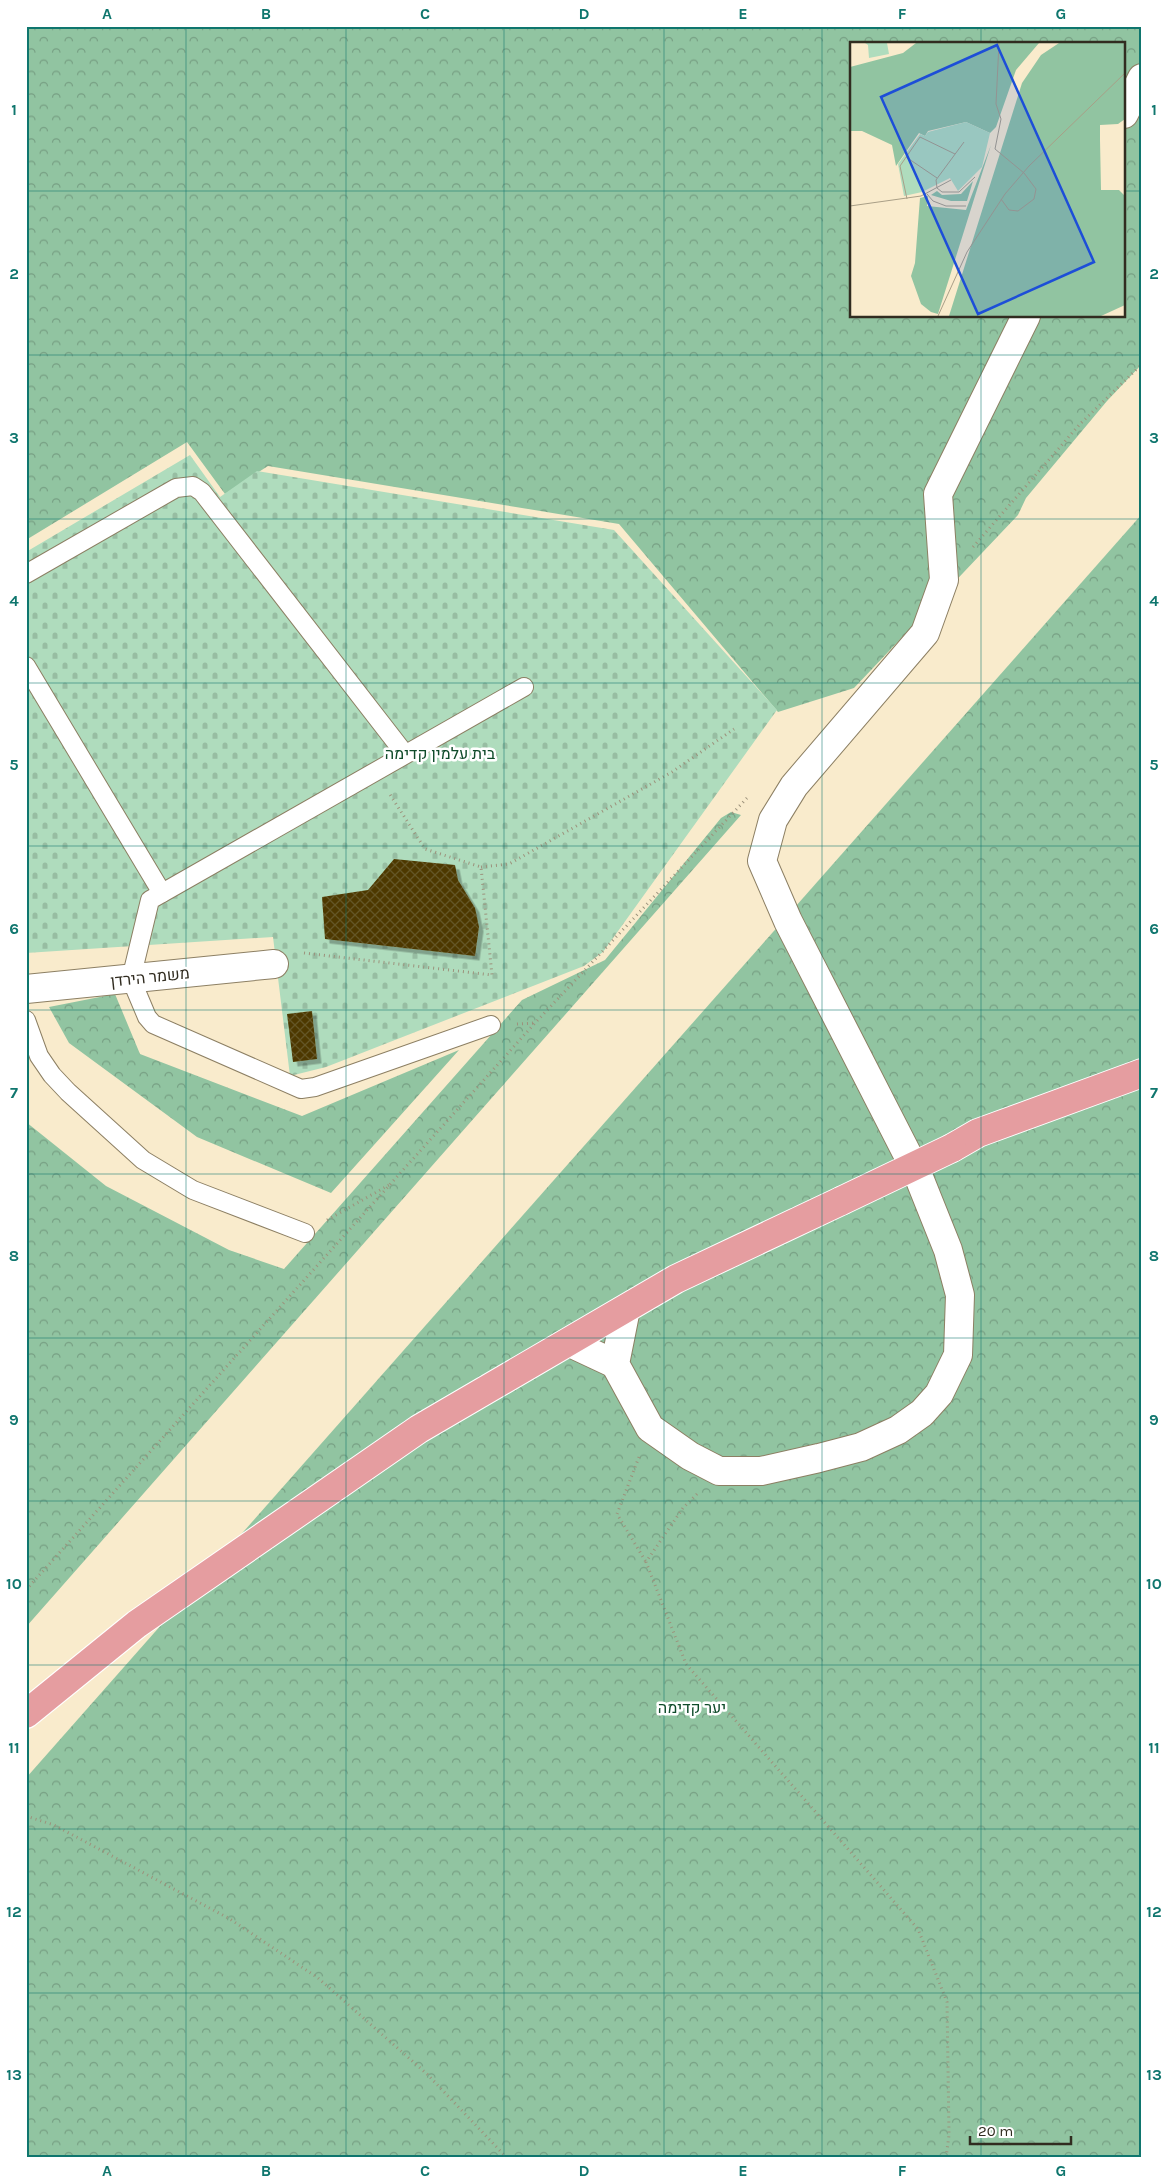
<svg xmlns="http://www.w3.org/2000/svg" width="1168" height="2184" font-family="Karla,Heebo,sans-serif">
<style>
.forest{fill:url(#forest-crowns);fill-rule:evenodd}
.cemetery{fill:url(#cemetery-stones)}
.building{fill:url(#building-cross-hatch);filter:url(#shadow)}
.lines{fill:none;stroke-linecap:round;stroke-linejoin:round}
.lane-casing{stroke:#8c7f63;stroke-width:20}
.street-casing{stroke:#8c7f63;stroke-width:30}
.primary-casing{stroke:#fff;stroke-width:30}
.path{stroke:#9c927c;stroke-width:3;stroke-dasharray:1 4;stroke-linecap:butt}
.lane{stroke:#fff;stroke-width:18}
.street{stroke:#fff;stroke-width:28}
.primary{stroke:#e59da0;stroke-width:28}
.primary-bridge-casing{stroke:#fff;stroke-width:30;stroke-linecap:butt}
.primary-bridge{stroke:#e59da0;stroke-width:28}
.grid{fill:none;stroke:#0f766e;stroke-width:1;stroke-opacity:0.55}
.labels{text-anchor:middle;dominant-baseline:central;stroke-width:5;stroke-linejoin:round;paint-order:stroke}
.park-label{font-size:16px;fill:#0f4b2a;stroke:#fff}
.street-label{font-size:16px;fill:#312c20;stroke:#fff}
.inset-road{fill:none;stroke:#a99f87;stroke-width:1}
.view{fill:#1d4ed8;fill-opacity:0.15;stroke:#1d4ed8;stroke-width:2.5}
.inset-edge{fill:none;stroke:#312c20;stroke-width:2.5}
.neatline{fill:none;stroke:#0f766e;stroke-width:2}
.grid-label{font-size:16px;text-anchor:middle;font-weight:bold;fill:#0f766e}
</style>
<defs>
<pattern id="forest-crowns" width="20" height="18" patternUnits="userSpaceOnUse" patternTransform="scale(1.25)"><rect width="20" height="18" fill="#91c4a1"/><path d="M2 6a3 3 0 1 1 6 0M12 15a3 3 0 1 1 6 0" fill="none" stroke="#779f83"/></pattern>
<pattern id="cemetery-stones" width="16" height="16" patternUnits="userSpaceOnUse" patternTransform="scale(1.25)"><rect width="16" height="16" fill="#afdcbd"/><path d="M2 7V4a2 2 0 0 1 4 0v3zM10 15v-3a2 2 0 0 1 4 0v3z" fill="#97bda2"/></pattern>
<pattern id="building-cross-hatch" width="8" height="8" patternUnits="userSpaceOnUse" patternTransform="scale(1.25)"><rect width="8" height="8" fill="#4d3900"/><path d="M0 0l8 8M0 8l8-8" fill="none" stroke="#645426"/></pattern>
<filter id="shadow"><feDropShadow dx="4.5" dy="4.5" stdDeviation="0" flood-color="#0004"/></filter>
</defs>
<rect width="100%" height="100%" fill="#f9ebcc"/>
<g class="forest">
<path d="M 26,26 L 1142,26 L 1142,364 L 1107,401 L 1026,498 L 1018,515 L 854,688 L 778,712 L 619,524 L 268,466 L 225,494 L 187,442 L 26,540 ZM 852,44 L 1124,44 L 1124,316 L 852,316 Z"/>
<path d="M 1142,514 L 1142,2158 L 26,2158 L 26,1778 Z"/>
<path d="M 731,812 L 741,815 L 26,1627 L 26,1122 L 106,1186 L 229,1250 L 284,1269 L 522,1000 L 605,960 L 721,818 Z"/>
<path d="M 115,994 L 140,1054 L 302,1116 L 459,1050 L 331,1193 L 197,1137 L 69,1043 L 49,1007 Z"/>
</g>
<path class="cemetery" d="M 190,455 L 220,497 L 257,471 L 614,530 L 777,710 L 603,952 L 584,966 L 326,1067 L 290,1076 L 273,937 L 26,953 L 26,552 Z"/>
<g class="building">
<path d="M 394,859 L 455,865 L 458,880 L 475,908 L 479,927 L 475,956 L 325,939 L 322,897 L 368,890 Z"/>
<path d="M 312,1011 L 317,1059 L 293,1062 L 287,1014 Z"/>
</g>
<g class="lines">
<defs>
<g id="lane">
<path d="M 26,574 L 176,488 L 193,486 L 202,492 L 405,754"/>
<path d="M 26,666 L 162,893"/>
<path d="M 26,1020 L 39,1056 L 52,1075 L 68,1092 L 143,1160 L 193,1190 L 305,1233"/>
<path d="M 491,1025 L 315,1087 L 301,1089 L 153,1024 L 147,1017 L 131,979 L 150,900 L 524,687"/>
</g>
<g id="street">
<path d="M 1124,114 L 1142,78"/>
<path d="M 26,989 L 274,964"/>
<path d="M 626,1309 L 615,1364 L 650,1428 L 690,1456 L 719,1471 L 761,1471 L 819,1458 L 861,1447 L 898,1430 L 922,1413 L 939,1394 L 958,1355 L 960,1295 L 948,1250 L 918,1175 L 788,921 L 762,861 L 773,820 L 794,786 L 925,633 L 944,580 L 938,494 L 1026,316"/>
<path d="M 568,1342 L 615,1364"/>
</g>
<g id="primary">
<path d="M 952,1148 L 978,1133 L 1142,1073"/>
<path d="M 26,1714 L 137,1624 L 419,1429 L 676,1279 L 841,1201"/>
</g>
</defs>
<use href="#lane" class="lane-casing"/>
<use href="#street" class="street-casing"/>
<use href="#primary" class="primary-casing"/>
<g class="path">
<path d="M 973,547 L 1080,424 L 1142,364"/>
<path d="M 481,867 L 509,864 L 672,772 L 734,729"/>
<path d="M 304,953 L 492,975 L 481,867 L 425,849 L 389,793"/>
<path d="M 517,1024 L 535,1023"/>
<path d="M 327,1220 L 389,1185"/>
<path d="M 639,1457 L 617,1514 L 646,1562"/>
<path d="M 697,1494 L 683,1508 L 646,1562 L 686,1664 L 918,1929 L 947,2002 L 949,2135 L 946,2158"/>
<path d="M 26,1590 L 535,1023 L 748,797"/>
<path d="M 26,1816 L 54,1825 L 230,1919 L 318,1978 L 427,2074 L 507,2158"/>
</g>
<use href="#lane" class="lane"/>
<use href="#street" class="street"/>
<use href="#primary" class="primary"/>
<defs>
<path id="primary-bridge" d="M 841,1201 L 952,1148"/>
</defs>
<use href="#primary-bridge" class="primary-bridge-casing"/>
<use href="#primary-bridge" class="primary-bridge"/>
</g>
<path class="grid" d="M 186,26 L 186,2158M 346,26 L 346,2158M 504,26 L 504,2158M 664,26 L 664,2158M 822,26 L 822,2158M 981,26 L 981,44M 26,191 L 852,191M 1124,191 L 1142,191M 981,316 L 981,2158M 26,355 L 1142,355M 26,519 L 1142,519M 26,683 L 1142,683M 26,846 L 1142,846M 26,1010 L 1142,1010M 26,1174 L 1142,1174M 26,1338 L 1142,1338M 26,1501 L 1142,1501M 26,1665 L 1142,1665M 26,1829 L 1142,1829M 26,1993 L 1142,1993"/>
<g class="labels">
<g class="park-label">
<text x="440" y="753">בית עלמין קדימה</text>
<text x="692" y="1707">יער קדימה</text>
</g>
<g class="street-label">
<text transform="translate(150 977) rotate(-6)">משמר הירדן</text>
</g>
</g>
<g transform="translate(850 42)">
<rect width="275" height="275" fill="#f9ebcc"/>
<path d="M 15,1 L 37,1 L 39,12 L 19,16 L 18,3 Z" fill="#afdcbd"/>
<path d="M 66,1 L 189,1 L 166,28 L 146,85 L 140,91 L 116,80 L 78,89 L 75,94 L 69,91 L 46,124 L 42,103 L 12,89 L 0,89 L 0,25 L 53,11 ZM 209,1 L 275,1 L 275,77 L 268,82 L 250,83 L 250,98 L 251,148 L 269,148 L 275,154 L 275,263 L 251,274 L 99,274 L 172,41 L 191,13 ZM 141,103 L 88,272 L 81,270 L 71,262 L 61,234 L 65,221 L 70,156 L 78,154 L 77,164 L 116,168 ZM 123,139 L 117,159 L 101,159 L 81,153 L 87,149 L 92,153 L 111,152 Z" fill="#91c4a1"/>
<path d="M 116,80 L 140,91 L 132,125 L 108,149 L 100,136 L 72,150 L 54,154 L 48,122 L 70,92 L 75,94 L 78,90 Z" fill="#afdcbd"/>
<path class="inset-road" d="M 149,1 L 146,62 L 151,77 L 145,107 L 174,131 L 186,147 L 184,157 L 168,169 L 159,168 L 151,157M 114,100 L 86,138 L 87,146 L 92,150 L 109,150 L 125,135M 56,115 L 87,136M 77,152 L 83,159 L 96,164 L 116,164M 57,157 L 50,124 L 70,95 L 105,112M 0,164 L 71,154 L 101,138M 88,274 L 117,210 L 155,152 L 179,124 L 275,31"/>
<path class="view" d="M 147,3 L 244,220 L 128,272 L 31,55 Z"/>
<rect width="275" height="275" class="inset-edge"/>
</g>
<rect width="1168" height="2184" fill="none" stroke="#ffffff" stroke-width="55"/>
<path d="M970 2136v8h101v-8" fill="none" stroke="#312c20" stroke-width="2.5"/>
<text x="978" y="2136" font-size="15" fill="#312c20" stroke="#ffffff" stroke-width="4" paint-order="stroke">20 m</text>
<rect x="28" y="28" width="1112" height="2128" class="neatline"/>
<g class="grid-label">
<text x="107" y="19">A</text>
<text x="266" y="19">B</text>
<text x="425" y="19">C</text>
<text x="584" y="19">D</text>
<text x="743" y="19">E</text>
<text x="902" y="19">F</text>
<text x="1061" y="19">G</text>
<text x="14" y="115">1</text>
<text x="1154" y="115">1</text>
<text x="14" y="279">2</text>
<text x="1154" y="279">2</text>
<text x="14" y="443">3</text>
<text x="1154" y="443">3</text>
<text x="14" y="606">4</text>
<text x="1154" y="606">4</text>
<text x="14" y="770">5</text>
<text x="1154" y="770">5</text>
<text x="14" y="934">6</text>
<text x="1154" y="934">6</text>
<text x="14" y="1098">7</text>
<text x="1154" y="1098">7</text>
<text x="14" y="1261">8</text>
<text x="1154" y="1261">8</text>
<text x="14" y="1425">9</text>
<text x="1154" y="1425">9</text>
<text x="14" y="1589">10</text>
<text x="1154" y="1589">10</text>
<text x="14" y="1753">11</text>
<text x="1154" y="1753">11</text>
<text x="14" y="1917">12</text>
<text x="1154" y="1917">12</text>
<text x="14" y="2080">13</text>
<text x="1154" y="2080">13</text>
<text x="107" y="2176">A</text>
<text x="266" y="2176">B</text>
<text x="425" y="2176">C</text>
<text x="584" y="2176">D</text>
<text x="743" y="2176">E</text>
<text x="902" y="2176">F</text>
<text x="1061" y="2176">G</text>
</g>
</svg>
